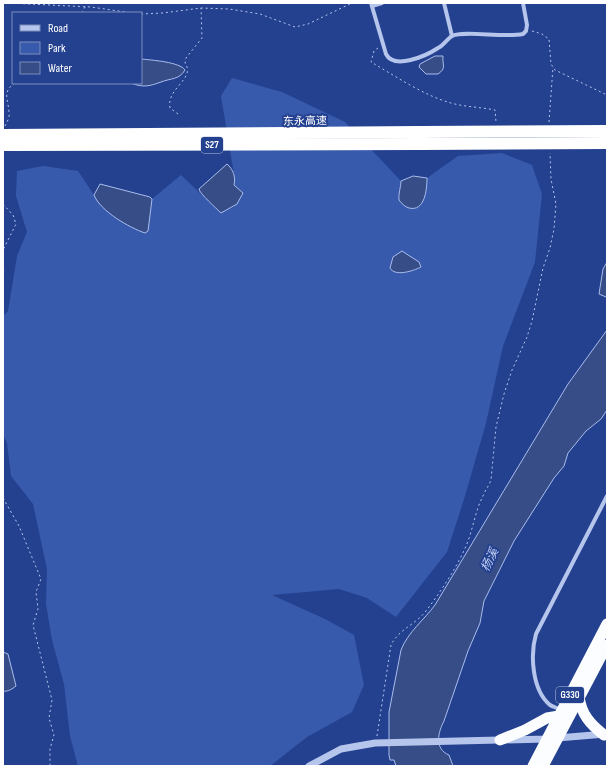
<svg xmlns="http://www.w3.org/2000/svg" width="610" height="769" font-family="'Sofia Sans Condensed','Noto Sans SC',sans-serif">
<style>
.green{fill:#385aad}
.water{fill:#374d87;stroke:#a9bded}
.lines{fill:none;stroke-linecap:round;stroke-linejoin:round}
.path{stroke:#b5c5ec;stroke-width:1;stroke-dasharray:2 3;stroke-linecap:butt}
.minor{stroke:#b5c5ec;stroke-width:4}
.tertiary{stroke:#b5c5ec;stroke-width:7}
.trunk{stroke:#fcfdff;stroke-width:11}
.motorway{stroke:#fff;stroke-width:12}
.motorway-bridge{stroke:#fff;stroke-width:12}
.labels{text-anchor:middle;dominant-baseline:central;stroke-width:4;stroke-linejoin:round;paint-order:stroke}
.shield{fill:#244190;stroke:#bdc6de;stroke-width:1}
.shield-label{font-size:10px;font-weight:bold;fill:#fff}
.street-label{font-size:11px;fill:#fff;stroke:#244190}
.water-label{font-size:12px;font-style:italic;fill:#c1cff3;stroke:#244190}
</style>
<rect width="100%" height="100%" fill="#244190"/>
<path class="green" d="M 232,78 L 282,92 L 345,122 L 401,181 L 399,194 L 414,208 L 427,178 L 458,156 L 502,153 L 532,165 L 542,194 L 535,262 L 503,346 L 486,423 L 465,496 L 447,552 L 396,617 L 367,598 L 339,589 L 272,595 L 325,619 L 354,635 L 364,685 L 352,712 L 307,737 L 270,766 L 78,766 L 70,736 L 64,684 L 52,640 L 46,604 L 47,569 L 33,504 L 11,476 L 7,443 L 3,434 L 3,316 L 8,311 L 17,256 L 27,232 L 16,196 L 17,171 L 43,166 L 78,171 L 94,195 L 145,232 L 152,199 L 181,175 L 220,212 L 234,207 L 235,180 L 221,96 Z"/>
<g class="water">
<path d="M 435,56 L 443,56 C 442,65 447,68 438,74 L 426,74 L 419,67 L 420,64 Z"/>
<path d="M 141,59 C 151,60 180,62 185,70 C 179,80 171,78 161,82 C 150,86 143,88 131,83 L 141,83 Z"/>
<path d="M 227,164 C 233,169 236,177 234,185 L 243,193 L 237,204 L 221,213 C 217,209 199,193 199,189 Z"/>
<path d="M 413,176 L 427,178 C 427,189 425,212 409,208 C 405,207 401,203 399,200 C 398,194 401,187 401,181 Z"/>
<path d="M 100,184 L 150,197 L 152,199 L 148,231 L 145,233 C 130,228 100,211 94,195 Z"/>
<path d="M 402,251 L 419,262 L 421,267 C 413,271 395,277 390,268 L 393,257 Z"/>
<path d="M 607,262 L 607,296 L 606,297 L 599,294 L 603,269 Z"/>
<path d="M 607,330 L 607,410 L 601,419 L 586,431 L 568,453 L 564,466 L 554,478 L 514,541 L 484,601 L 480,623 L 468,651 L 444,721 C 438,732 434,749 449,755 L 453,766 L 396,766 L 394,760 L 390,760 L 389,755 L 389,712 L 401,650 C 408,632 424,620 435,605 L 568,384 Z"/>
<path d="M 3,652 L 8,654 L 16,686 C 12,689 8,692 3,691 Z"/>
</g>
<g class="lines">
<g class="path">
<path d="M 8,3 L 91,7 L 132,13"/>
<path d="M 82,13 L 87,3"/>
<path d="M 141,14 L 163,13 L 201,8 L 229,9 L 260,14 L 295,27 L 308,24 L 352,3"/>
<path d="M 532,31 L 542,34 L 549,39 L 551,64 L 555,70 L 607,95"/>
<path d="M 378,48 L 374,51 L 371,62 C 395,76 425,96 451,103 C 465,107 480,107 495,110 L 496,122"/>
<path d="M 178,114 L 170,108 C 166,88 196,79 185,63 L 186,58 L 202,38 L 201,8"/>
<path d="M 549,122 L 553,67"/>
<path d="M 5,126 C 7,122 10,117 9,113 C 9,101 1,92 15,83"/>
<path d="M 3,204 L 13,215 L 16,224 L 3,250"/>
<path d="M 3,269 L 5,273"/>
<path d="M 3,498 L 19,526 L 41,579 L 36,592 L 38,609 L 33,625 L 52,700 L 49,718 L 54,735 L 50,749 L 50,766"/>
<path d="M 377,736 L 391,645 C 399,629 415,625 426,611 C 441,591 456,569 466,546 C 473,530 475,511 483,496 C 485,490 489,486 491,480 L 496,427 L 504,394 L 512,370 L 527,337 L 532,321 L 543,268 L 550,248 L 554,229 L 556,204 L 551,179 L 550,153"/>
</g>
<g class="minor">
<path d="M 371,3 L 386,54 C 394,70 426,56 438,48 C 444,45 447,39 452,36 C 464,30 504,38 523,34 L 526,31 L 527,25 L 523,3"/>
<path d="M 444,3 L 452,36"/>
<path d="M 372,6 L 382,3"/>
<path d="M 561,710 C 558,708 553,707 550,705 C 532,690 530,655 536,634 L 607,496"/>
</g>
<path class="tertiary" d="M 309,766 L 341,749 L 375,743 L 546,739 L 605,734"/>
<g class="trunk">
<path d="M 579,696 C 581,714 590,724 604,735"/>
<path d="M 500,740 L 525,730 L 547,718 L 559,716"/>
<path d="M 533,766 L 607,624"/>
<path d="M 543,766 L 607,645"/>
</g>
<g class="motorway">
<path d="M 3,135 L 420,132"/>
<path d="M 3,145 L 420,144"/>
</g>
<g class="motorway-bridge">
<path d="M 420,132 L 607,131"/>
<path d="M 420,144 L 607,143"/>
</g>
</g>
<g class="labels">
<g class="shield">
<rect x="201" y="137" width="22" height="16" rx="3"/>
<rect x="556" y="687" width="28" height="16" rx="3"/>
</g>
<g class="shield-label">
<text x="212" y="145">S27</text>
<text x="570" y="695">G330</text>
</g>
<g class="street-label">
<text transform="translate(305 121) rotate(-1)">东永高速</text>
</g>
<g class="water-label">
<text transform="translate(490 560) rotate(-65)">杨溪</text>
</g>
</g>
<rect width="610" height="769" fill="none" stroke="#ffffff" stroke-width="8"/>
<rect x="12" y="12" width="130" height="72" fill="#244190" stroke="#7c8dbc"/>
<rect x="20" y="25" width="20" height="6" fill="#b5c5ec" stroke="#7c8dbc"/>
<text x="48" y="32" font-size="12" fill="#ffffff">Road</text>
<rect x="20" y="42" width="20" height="12" fill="#385aad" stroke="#7c8dbc"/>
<text x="48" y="52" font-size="12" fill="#ffffff">Park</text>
<rect x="20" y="62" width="20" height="12" fill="#374d87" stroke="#7c8dbc"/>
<text x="48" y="72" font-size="12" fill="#ffffff">Water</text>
</svg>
